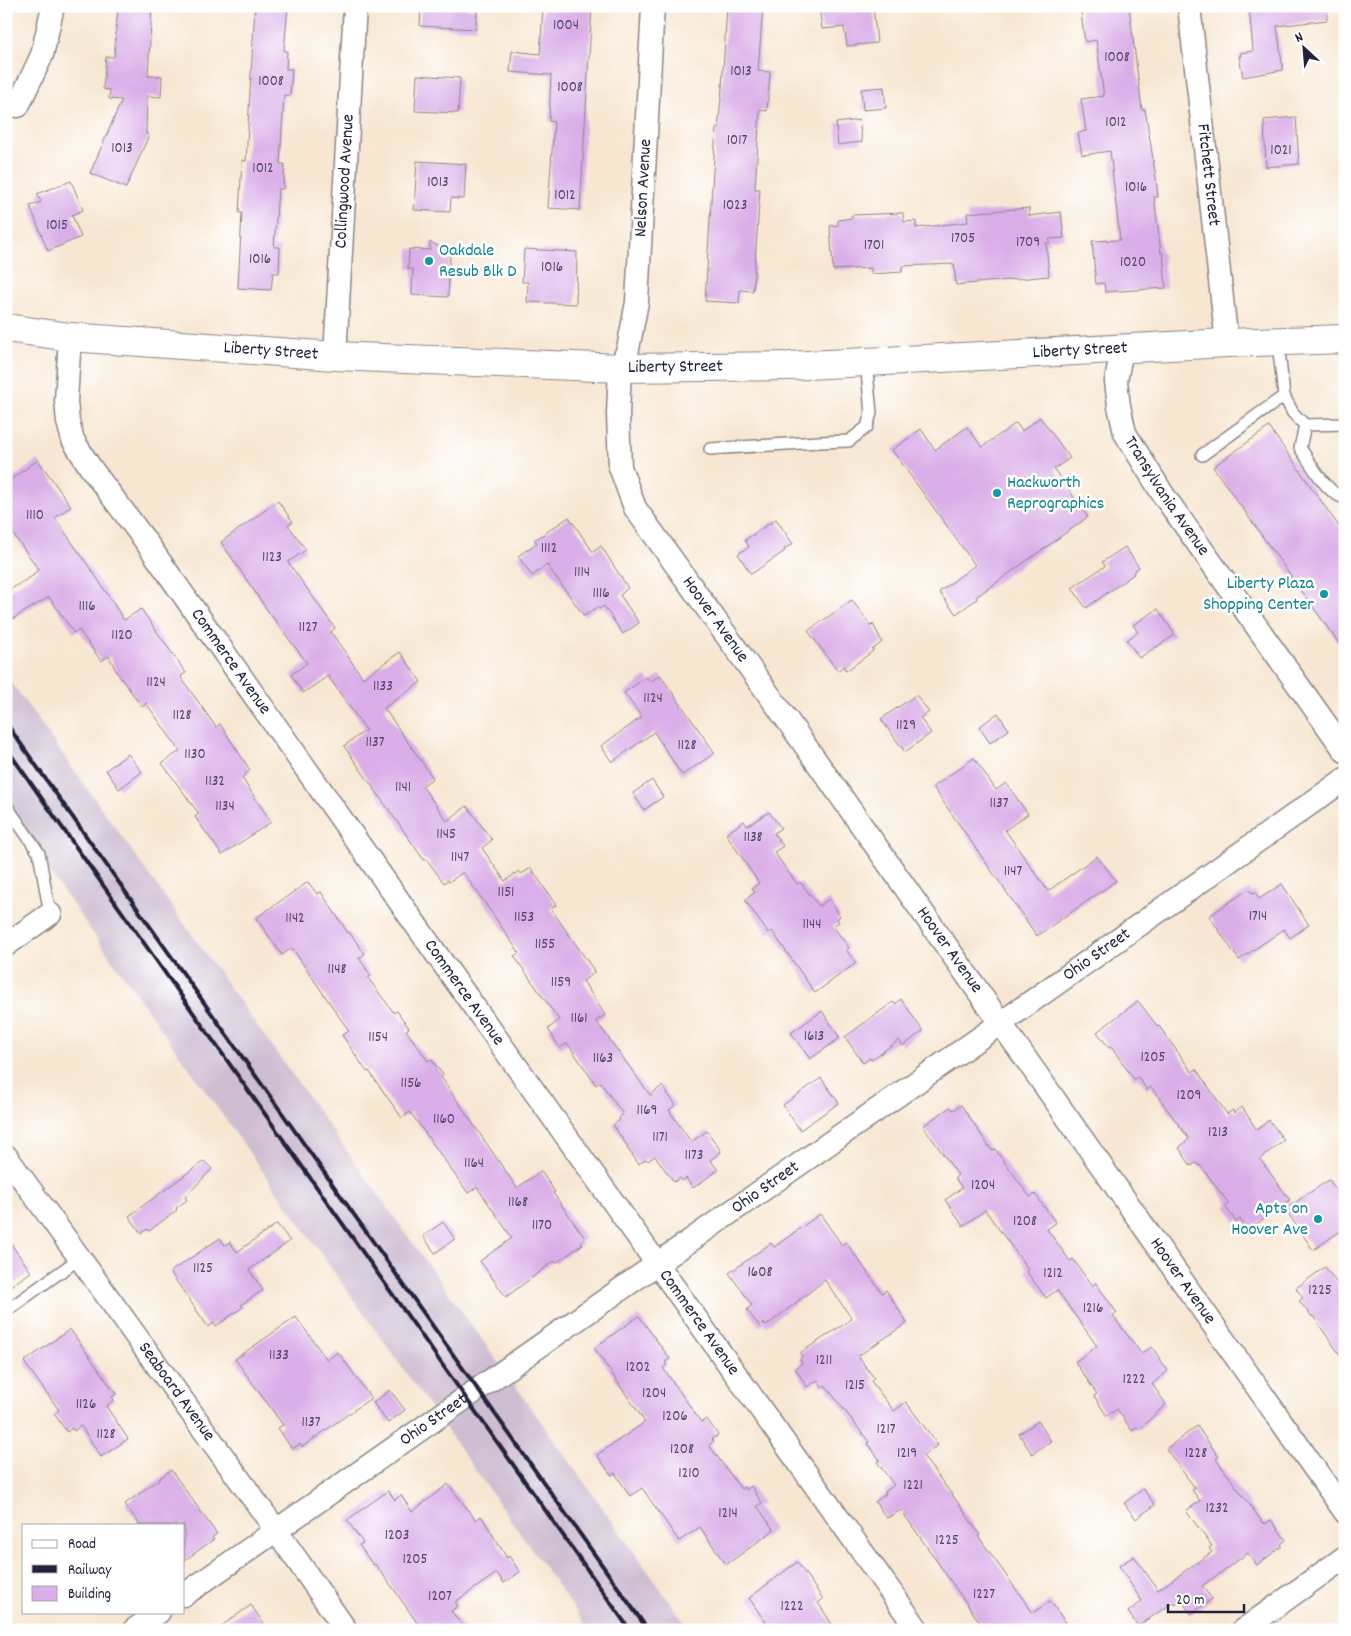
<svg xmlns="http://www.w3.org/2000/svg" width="1351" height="1636" font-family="Dekko,sans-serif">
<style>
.industrial{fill:#cebed1}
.building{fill:#daaee8}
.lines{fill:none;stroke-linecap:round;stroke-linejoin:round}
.service-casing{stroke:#8c8486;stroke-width:14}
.minor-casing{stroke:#8c8486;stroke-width:25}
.secondary-casing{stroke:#8c8486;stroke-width:30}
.service{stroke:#fff;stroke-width:11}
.minor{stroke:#fff;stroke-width:22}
.secondary{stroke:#fff;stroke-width:28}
.rail{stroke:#22223b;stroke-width:4}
.culture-dot{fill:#0f9aa8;stroke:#fff;stroke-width:2}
.labels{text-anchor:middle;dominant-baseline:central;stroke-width:5;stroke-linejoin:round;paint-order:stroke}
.number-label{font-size:15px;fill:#504566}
.street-label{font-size:18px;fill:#22223b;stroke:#fff}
.culture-label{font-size:18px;fill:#0d838f;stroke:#fff;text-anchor:start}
</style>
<rect width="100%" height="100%" fill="#fff"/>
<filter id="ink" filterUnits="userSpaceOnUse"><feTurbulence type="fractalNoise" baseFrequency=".02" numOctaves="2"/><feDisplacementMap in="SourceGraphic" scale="10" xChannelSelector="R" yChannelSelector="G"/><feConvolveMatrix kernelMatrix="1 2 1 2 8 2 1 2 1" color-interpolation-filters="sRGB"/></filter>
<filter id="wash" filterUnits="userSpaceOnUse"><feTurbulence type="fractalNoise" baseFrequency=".0096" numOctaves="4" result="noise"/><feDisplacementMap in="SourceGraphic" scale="20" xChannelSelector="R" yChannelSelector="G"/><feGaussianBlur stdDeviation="1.12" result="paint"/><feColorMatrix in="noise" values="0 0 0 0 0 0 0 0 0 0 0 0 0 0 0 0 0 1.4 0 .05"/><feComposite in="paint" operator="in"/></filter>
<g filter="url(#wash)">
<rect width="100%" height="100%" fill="#f7e7d2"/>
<path class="industrial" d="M 6,675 L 690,1630 L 589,1630 L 6,811 Z"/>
<g id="blocks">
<g class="building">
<path d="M 118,6 L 152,6 L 148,76 L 162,76 L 161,97 L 147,96 L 146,134 L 149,135 L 126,188 L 90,173 L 122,100 L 109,99 L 110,90 L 103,89 L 106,57 L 114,57 Z"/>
<path d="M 255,6 L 288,6 L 284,51 L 287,51 L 286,69 L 292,69 L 290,96 L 284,95 L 280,164 L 285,164 L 283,189 L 278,189 L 274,247 L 280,247 L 279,273 L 273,273 L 271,290 L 238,288 L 242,213 L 239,213 L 242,160 L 246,161 Z"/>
<path d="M 421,6 L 464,6 L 464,8 L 477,9 L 476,29 L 420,26 Z"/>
<path d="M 558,6 L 592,6 L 580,210 L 548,208 L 554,122 L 549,121 L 551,75 L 510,72 L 512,51 L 540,54 L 543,8 L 558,9 Z"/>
<path d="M 727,6 L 763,6 L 758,71 L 770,72 L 767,111 L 760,110 L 755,189 L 760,189 L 753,291 L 740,290 L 739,303 L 705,301 L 712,186 L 716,129 L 718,129 L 722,88 Z"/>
<path d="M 819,6 L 873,6 L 877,43 L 847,46 L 844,27 L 822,29 Z"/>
<path d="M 1080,6 L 1129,6 L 1142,110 L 1145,109 L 1156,178 L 1158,197 L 1154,197 L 1161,253 L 1163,253 L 1166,288 L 1105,292 L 1104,283 L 1096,284 L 1092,241 L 1120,240 L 1110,151 L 1082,155 L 1078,133 L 1086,131 L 1081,99 L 1104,96 L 1096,40 L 1085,42 Z"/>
<path d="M 1249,6 L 1327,6 L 1327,20 L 1277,26 L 1283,70 L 1243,77 L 1239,56 L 1241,56 L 1240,53 L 1253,51 Z"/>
<path d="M 417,75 L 460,78 L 458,113 L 415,111 Z"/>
<path d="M 884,87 L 886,108 L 863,110 L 861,89 Z"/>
<path d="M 1296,117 L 1299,164 L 1266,167 L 1264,120 Z"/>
<path d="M 859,120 L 862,142 L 838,145 L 836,123 Z"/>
<path d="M 417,161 L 466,164 L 464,199 L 451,198 L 450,212 L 414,210 Z"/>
<path d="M 71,181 L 83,210 L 72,215 L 81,237 L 48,251 L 30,206 L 41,202 L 37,194 Z"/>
<path d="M 1029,208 L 1029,216 L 1061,212 L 1064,238 L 1049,239 L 1050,243 L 1046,243 L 1049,276 L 956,285 L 954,264 L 902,266 L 902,272 L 871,274 L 871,268 L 833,270 L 830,226 L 838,225 L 838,220 L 852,218 L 852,215 L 903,213 L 904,222 L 916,221 L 916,228 L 968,222 L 967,213 Z"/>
<path d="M 430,242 L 450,252 L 448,297 L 412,295 L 413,269 L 408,269 L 409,249 L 430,250 Z"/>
<path d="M 524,249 L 577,252 L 576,304 L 527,302 L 528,282 L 522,282 Z"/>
<path d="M 1040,417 L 1070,458 L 1054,469 L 1088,517 L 976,597 L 977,599 L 956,614 L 939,592 L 975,565 L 892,450 L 921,429 L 935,450 L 967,427 L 982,447 L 1016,423 L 1022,431 Z"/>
<path d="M 1269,427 L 1345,535 L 1345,652 L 1213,467 Z"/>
<path d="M 38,460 L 71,506 L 55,518 L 99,581 L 124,620 L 141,609 L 186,673 L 181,676 L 182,679 L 216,727 L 220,724 L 250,770 L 242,778 L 271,822 L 222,855 L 195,817 L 199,814 L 162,763 L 180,751 L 146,703 L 142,707 L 116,671 L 109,656 L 101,661 L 79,630 L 74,633 L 49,597 L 6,623 L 6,592 L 34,575 L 33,574 L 39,570 L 6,524 L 6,483 Z"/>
<path d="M 278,501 L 293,522 L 288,525 L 306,550 L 288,562 L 335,628 L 331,632 L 363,678 L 400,652 L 421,682 L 384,708 L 433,778 L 422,786 L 447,821 L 467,806 L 492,840 L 482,848 L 505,881 L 519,871 L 521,874 L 531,868 L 556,905 L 551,909 L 593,969 L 594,973 L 583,981 L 605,1015 L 596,1021 L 650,1095 L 662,1086 L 676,1105 L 669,1110 L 691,1142 L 707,1131 L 719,1148 L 721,1152 L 710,1160 L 718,1170 L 693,1188 L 686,1178 L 682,1181 L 680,1178 L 674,1182 L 655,1156 L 648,1161 L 646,1159 L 639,1164 L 627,1148 L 628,1147 L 613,1125 L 620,1120 L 619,1118 L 623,1114 L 600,1082 L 596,1085 L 568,1044 L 566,1044 L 560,1048 L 548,1029 L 559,1020 L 514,956 L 519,953 L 494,916 L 463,872 L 449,882 L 448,880 L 444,883 L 427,860 L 424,860 L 344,746 L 366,730 L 328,676 L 303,693 L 291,675 L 307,663 L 267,610 L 221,542 Z"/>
<path d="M 569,517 L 593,552 L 601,546 L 628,588 L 620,595 L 639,623 L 623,634 L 604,606 L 599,609 L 598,607 L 584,616 L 547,565 L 532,576 L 518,556 L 537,543 L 535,540 Z"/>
<path d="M 776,519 L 793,544 L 784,549 L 785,551 L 751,574 L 738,554 L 749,547 L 745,540 Z"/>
<path d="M 1125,547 L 1139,567 L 1133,572 L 1134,574 L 1086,608 L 1072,588 L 1105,566 L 1102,562 Z"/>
<path d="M 852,600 L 871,626 L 873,624 L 882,642 L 872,650 L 873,651 L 846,671 L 843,666 L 838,671 L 808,631 Z"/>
<path d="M 1158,609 L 1175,635 L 1139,658 L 1127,640 L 1138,632 L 1133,625 Z"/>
<path d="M 660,675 L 715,753 L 682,775 L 654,732 L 612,762 L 601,746 L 642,717 L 624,693 L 646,677 L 650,682 Z"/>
<path d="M 916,695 L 929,712 L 920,718 L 931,733 L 905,752 L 881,719 Z"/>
<path d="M 998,713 L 1009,730 L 990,743 L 979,727 Z"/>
<path d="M 128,754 L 142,772 L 119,789 L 106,770 Z"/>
<path d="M 974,758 L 996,790 L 1006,783 L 1028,814 L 1005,830 L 1048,891 L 1097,856 L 1116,881 L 1037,936 L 933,787 Z"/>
<path d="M 652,780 L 663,797 L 644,810 L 633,793 Z"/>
<path d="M 769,812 L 781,828 L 774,833 L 783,846 L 774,852 L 797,884 L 800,882 L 819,906 L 829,899 L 840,916 L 837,919 L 839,922 L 833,926 L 849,948 L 846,950 L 856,963 L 815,993 L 772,931 L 768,933 L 745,900 L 755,892 L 752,888 L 759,883 L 726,834 L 744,821 L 747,826 Z"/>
<path d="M 308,882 L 317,894 L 321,892 L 348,933 L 349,932 L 365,954 L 359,958 L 371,976 L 368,978 L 394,1013 L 397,1011 L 409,1028 L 406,1030 L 428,1061 L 431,1059 L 443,1075 L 441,1077 L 517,1188 L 541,1171 L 555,1192 L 553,1193 L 585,1238 L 581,1241 L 583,1244 L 556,1263 L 554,1261 L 506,1297 L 480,1261 L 512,1238 L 477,1187 L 468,1193 L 410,1112 L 402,1118 L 369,1071 L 367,1072 L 342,1035 L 349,1031 L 292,948 L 282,955 L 256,918 Z"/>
<path d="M 1282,884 L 1309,925 L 1290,938 L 1284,929 L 1239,960 L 1209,916 L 1249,889 L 1252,893 L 1255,892 L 1259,899 Z"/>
<path d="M 901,999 L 923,1031 L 903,1046 L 899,1040 L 871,1060 L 870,1058 L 863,1063 L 845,1037 L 893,1002 L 895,1004 Z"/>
<path d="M 1138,1001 L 1158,1027 L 1159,1026 L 1192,1072 L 1196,1069 L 1227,1114 L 1233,1110 L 1234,1113 L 1242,1107 L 1257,1130 L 1269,1120 L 1284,1140 L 1260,1159 L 1290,1200 L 1248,1230 L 1240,1219 L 1236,1222 L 1225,1206 L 1229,1204 L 1200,1165 L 1199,1166 L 1196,1163 L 1191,1166 L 1179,1148 L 1189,1139 L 1151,1087 L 1147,1090 L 1138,1077 L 1134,1079 L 1111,1047 L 1109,1048 L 1097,1032 Z"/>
<path d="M 822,1011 L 840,1038 L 810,1059 L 791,1033 Z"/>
<path d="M 821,1078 L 839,1103 L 800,1130 L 783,1105 Z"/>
<path d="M 961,1105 L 992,1151 L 995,1149 L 1030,1197 L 1035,1194 L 1056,1223 L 1047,1229 L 1070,1261 L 1073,1259 L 1092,1286 L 1096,1283 L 1117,1313 L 1113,1316 L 1141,1353 L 1152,1347 L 1168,1371 L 1152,1384 L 1166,1404 L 1139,1430 L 1137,1427 L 1132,1431 L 1117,1409 L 1107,1416 L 1094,1396 L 1097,1394 L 1075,1362 L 1097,1346 L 1057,1290 L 1046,1298 L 1026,1271 L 1028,1269 L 985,1210 L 963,1226 L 945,1200 L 962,1188 L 955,1178 L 958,1175 L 923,1126 L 950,1107 L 953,1110 Z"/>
<path d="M 204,1161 L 212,1169 L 185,1197 L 187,1200 L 176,1208 L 177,1210 L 149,1231 L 147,1229 L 141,1233 L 129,1216 Z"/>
<path d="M 1329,1180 L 1345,1203 L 1345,1228 L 1313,1250 L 1285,1209 Z"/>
<path d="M 820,1214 L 842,1245 L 846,1242 L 882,1293 L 886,1290 L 907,1323 L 858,1356 L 874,1378 L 871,1381 L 894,1411 L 906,1402 L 938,1445 L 923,1456 L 959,1504 L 980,1535 L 978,1536 L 1033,1613 L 1050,1601 L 1071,1630 L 985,1630 L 901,1510 L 887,1518 L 875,1502 L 886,1494 L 885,1492 L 894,1485 L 877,1462 L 880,1460 L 867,1443 L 869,1442 L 825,1385 L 822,1387 L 818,1380 L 807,1387 L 795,1368 L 802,1363 L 800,1359 L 802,1357 L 800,1353 L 852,1319 L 825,1280 L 766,1326 L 764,1323 L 760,1327 L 747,1310 L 752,1305 L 729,1273 L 771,1243 L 774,1247 Z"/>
<path d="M 443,1222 L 455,1239 L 435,1253 L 423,1236 Z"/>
<path d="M 277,1224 L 290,1241 L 249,1270 L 263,1290 L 241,1305 L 243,1307 L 216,1326 L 214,1323 L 208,1327 L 170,1272 L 220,1238 L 225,1245 L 230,1242 L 237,1252 Z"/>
<path d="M 6,1237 L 31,1272 L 6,1289 Z"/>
<path d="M 1325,1267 L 1345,1294 L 1345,1362 L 1313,1316 L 1312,1317 L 1299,1301 L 1303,1298 L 1296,1288 Z"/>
<path d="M 639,1316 L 670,1359 L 665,1362 L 667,1365 L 663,1368 L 701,1422 L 707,1419 L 718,1435 L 712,1439 L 714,1441 L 709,1445 L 741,1489 L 744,1487 L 746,1490 L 751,1486 L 762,1503 L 757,1506 L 774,1530 L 726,1565 L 700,1527 L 679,1541 L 642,1488 L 630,1496 L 615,1473 L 611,1475 L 597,1455 L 645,1422 L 594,1348 Z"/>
<path d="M 296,1317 L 327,1360 L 338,1352 L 371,1398 L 302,1447 L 300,1444 L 292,1449 L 278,1428 L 283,1425 L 235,1359 Z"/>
<path d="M 70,1329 L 116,1394 L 112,1397 L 114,1400 L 106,1406 L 128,1439 L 101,1457 L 81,1426 L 74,1431 L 72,1428 L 67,1432 L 54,1414 L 59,1410 L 24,1362 Z"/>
<path d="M 390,1390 L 405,1410 L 388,1423 L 373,1403 Z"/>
<path d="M 1038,1421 L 1051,1441 L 1032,1454 L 1019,1434 Z"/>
<path d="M 1197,1426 L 1219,1457 L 1216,1459 L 1263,1523 L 1264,1522 L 1265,1524 L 1271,1520 L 1286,1540 L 1281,1544 L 1282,1546 L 1257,1565 L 1248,1553 L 1202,1586 L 1212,1599 L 1191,1614 L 1181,1600 L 1175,1605 L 1174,1602 L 1138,1626 L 1128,1612 L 1142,1601 L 1119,1566 L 1134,1556 L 1158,1590 L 1212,1552 L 1209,1548 L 1212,1546 L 1186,1511 L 1200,1501 L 1192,1490 L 1195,1488 L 1166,1449 Z"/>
<path d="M 171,1470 L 217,1534 L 212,1537 L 214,1539 L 184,1561 L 184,1525 L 140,1525 L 125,1504 Z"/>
<path d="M 448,1484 L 476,1520 L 481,1516 L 507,1558 L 509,1556 L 520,1572 L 504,1583 L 497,1573 L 455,1602 L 458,1606 L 451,1611 L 466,1630 L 430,1630 L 426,1623 L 420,1627 L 393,1588 L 375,1564 L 373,1565 L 359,1545 L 363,1543 L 347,1520 L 388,1491 L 395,1500 L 401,1495 L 412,1512 Z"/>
<path d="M 1143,1489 L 1155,1505 L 1136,1519 L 1124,1503 Z"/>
<path d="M 797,1562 L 823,1599 L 818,1603 L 836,1630 L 771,1630 L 749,1598 Z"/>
<path d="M 251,1605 L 268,1630 L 216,1630 Z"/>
</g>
</g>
</g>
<g filter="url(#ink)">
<use href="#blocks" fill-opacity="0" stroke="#8c8486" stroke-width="1"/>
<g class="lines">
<defs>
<g id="service">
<path d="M 1278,342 L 1284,396 L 1293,413 L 1305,425 L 1345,424"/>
<path d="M 1305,425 L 1300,448 C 1309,460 1329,498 1345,497"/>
<path d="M 710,449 L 818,442 L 849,441 L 867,427 L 871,413 L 866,362"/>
<path d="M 1202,455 L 1284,396"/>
<path d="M 6,805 L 39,853 L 50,914"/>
<path d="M 6,1311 L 80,1258"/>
</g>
<g id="minor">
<path id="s1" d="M 653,6 L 637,302 L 628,349 L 620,368 L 618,414 L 620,467 L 635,508 L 790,724 L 1345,1512"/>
<path id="s2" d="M 1189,6 L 1227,343"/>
<path d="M 18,106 L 42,55 L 53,6"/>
<path id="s3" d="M 70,337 L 66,401 L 68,422 L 73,440 L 90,467 L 144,539 L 435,952 L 918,1630"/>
<path id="s4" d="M 1122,349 L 1116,381 L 1119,406 L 1125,433 L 1164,496 L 1345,751"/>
<path id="s5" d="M 335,356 L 355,6"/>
<path d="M 6,945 L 50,914"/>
<path id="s6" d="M 6,1156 L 276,1530 L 346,1630"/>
<path id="s7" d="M 184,1595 L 1001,1023 L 1345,779"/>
<path d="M 134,1630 L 159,1612"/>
<path d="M 1243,1630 L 1345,1557"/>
</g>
<g id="secondary">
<path id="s8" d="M 6,328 L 70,337 L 335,356 L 620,368 L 789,366 L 1227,343 L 1345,339"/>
</g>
</defs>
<use href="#service" class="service-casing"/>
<use href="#minor" class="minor-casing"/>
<use href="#secondary" class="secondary-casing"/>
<use href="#service" class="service"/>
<use href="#minor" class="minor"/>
<use href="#secondary" class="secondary"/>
<g class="rail">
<path d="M 6,723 L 648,1630"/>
<path d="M 6,748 L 630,1630"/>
</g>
</g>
</g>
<g class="culture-dot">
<circle cx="429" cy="261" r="5"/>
<circle cx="997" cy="493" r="5"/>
<circle cx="1324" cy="594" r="5"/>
<circle cx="1318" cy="1219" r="5"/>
</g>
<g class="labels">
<g class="number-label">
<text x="566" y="26">1004</text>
<text x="1117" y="58">1008</text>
<text x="741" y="72">1013</text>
<text x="271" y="82">1008</text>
<text x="570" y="88">1008</text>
<text x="1116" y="123">1012</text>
<text x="737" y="141">1017</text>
<text x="122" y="149">1013</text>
<text x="1281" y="151">1021</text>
<text x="263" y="169">1012</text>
<text x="438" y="183">1013</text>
<text x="1136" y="188">1016</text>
<text x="565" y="196">1012</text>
<text x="735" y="206">1023</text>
<text x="57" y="226">1015</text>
<text x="963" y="239">1705</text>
<text x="1028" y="243">1709</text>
<text x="874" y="246">1701</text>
<text x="260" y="260">1016</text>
<text x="1133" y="263">1020</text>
<text x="552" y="268">1016</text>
<text x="35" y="516">1110</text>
<text x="549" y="549">1112</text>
<text x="272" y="558">1123</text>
<text x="582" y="573">1114</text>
<text x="601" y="594">1116</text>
<text x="87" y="607">1116</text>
<text x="308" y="628">1127</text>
<text x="122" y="636">1120</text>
<text x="156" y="683">1124</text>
<text x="383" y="687">1133</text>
<text x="653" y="699">1124</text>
<text x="182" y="716">1128</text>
<text x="906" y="726">1129</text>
<text x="375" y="743">1137</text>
<text x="687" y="746">1128</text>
<text x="195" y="755">1130</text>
<text x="215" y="782">1132</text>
<text x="403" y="788">1141</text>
<text x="999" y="804">1137</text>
<text x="225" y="807">1134</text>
<text x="446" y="835">1145</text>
<text x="753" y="838">1138</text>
<text x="460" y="858">1147</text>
<text x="1013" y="872">1147</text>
<text x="506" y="893">1151</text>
<text x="1258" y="917">1714</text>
<text x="524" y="918">1153</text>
<text x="295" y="919">1142</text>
<text x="812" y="925">1144</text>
<text x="545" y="945">1155</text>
<text x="337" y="970">1148</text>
<text x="561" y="983">1159</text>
<text x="579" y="1019">1161</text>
<text x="814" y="1037">1613</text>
<text x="378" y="1038">1154</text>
<text x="1153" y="1058">1205</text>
<text x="603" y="1059">1163</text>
<text x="411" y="1084">1156</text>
<text x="1189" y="1096">1209</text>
<text x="647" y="1111">1169</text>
<text x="444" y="1120">1160</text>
<text x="1218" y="1133">1213</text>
<text x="660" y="1138">1171</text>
<text x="694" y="1156">1173</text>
<text x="474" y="1164">1164</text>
<text x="983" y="1186">1204</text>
<text x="518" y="1203">1168</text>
<text x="1025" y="1222">1208</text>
<text x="542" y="1226">1170</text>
<text x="203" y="1269">1125</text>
<text x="760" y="1273">1608</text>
<text x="1053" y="1274">1212</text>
<text x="1320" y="1291">1225</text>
<text x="1093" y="1309">1216</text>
<text x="279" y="1356">1133</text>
<text x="824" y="1361">1211</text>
<text x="638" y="1368">1202</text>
<text x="1134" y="1380">1222</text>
<text x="855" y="1386">1215</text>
<text x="654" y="1394">1204</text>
<text x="86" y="1405">1126</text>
<text x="675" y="1417">1206</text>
<text x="311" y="1423">1137</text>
<text x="886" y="1430">1217</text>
<text x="106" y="1435">1128</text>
<text x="682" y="1450">1208</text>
<text x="907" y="1454">1219</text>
<text x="1196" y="1454">1228</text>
<text x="689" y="1474">1210</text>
<text x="913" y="1486">1221</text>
<text x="1217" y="1509">1232</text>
<text x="728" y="1514">1214</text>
<text x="397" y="1536">1203</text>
<text x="947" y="1541">1225</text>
<text x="415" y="1560">1205</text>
<text x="984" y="1595">1227</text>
<text x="440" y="1597">1207</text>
<text x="792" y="1607">1222</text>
</g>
<g class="street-label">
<text stroke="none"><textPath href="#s2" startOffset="170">Fitchett Street</textPath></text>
<text stroke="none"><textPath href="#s5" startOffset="175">Collingwood Avenue</textPath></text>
<text transform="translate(644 188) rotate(-87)">Nelson Avenue</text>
<text stroke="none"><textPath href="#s8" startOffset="1076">Liberty Street</textPath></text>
<text stroke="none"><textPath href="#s8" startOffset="266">Liberty Street</textPath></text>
<text stroke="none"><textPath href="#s8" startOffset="671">Liberty Street</textPath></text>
<text stroke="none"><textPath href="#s4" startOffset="161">Transylvania Avenue</textPath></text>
<text stroke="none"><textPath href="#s1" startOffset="645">Hoover Avenue</textPath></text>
<text stroke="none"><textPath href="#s3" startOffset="376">Commerce Avenue</textPath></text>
<text stroke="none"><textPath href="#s1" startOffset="1050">Hoover Avenue</textPath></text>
<text stroke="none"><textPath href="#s7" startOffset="1115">Ohio Street</textPath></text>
<text stroke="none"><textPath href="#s3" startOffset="781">Commerce Avenue</textPath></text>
<text stroke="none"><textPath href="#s7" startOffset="710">Ohio Street</textPath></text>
<text stroke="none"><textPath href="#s1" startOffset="1455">Hoover Avenue</textPath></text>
<text stroke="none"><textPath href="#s3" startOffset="1186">Commerce Avenue</textPath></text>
<text stroke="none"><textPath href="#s6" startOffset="291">Seaboard Avenue</textPath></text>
<text stroke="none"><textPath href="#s7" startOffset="305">Ohio Street</textPath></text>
</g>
<g class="culture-label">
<text x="439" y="251">Oakdale<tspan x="439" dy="21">Resub Blk D</tspan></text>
<text x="1007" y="483">Hackworth<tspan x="1007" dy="21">Reprographics</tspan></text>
<text x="1314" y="584" text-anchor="end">Liberty Plaza<tspan x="1314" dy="21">Shopping Center</tspan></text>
<text x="1308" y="1209" text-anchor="end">Apts on<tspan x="1308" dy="21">Hoover Ave</tspan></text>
</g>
</g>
<rect width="1351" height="1636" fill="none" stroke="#fff" stroke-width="25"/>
<rect x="22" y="1524" width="162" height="90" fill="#ffffff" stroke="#a7a7b1"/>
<rect x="32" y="1540" width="25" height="8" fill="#ffffff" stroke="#a7a7b1"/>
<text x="68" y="1548" font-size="15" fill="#22223b">Road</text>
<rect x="32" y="1565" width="25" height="8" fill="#22223b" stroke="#a7a7b1"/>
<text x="68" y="1574" font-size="15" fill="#22223b">Railway</text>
<rect x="32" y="1586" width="25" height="15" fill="#daaee8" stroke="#a7a7b1"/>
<text x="68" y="1598" font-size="15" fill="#22223b">Building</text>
<g transform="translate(1304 48) rotate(334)" stroke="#ffffff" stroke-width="4" paint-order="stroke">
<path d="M0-4L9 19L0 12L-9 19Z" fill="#22223b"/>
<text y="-8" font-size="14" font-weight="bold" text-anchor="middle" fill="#22223b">N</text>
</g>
<path d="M1168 1604v8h76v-8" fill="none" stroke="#22223b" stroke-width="2.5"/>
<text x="1176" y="1604" font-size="15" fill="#22223b" stroke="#ffffff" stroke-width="4" paint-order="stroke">20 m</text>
</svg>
